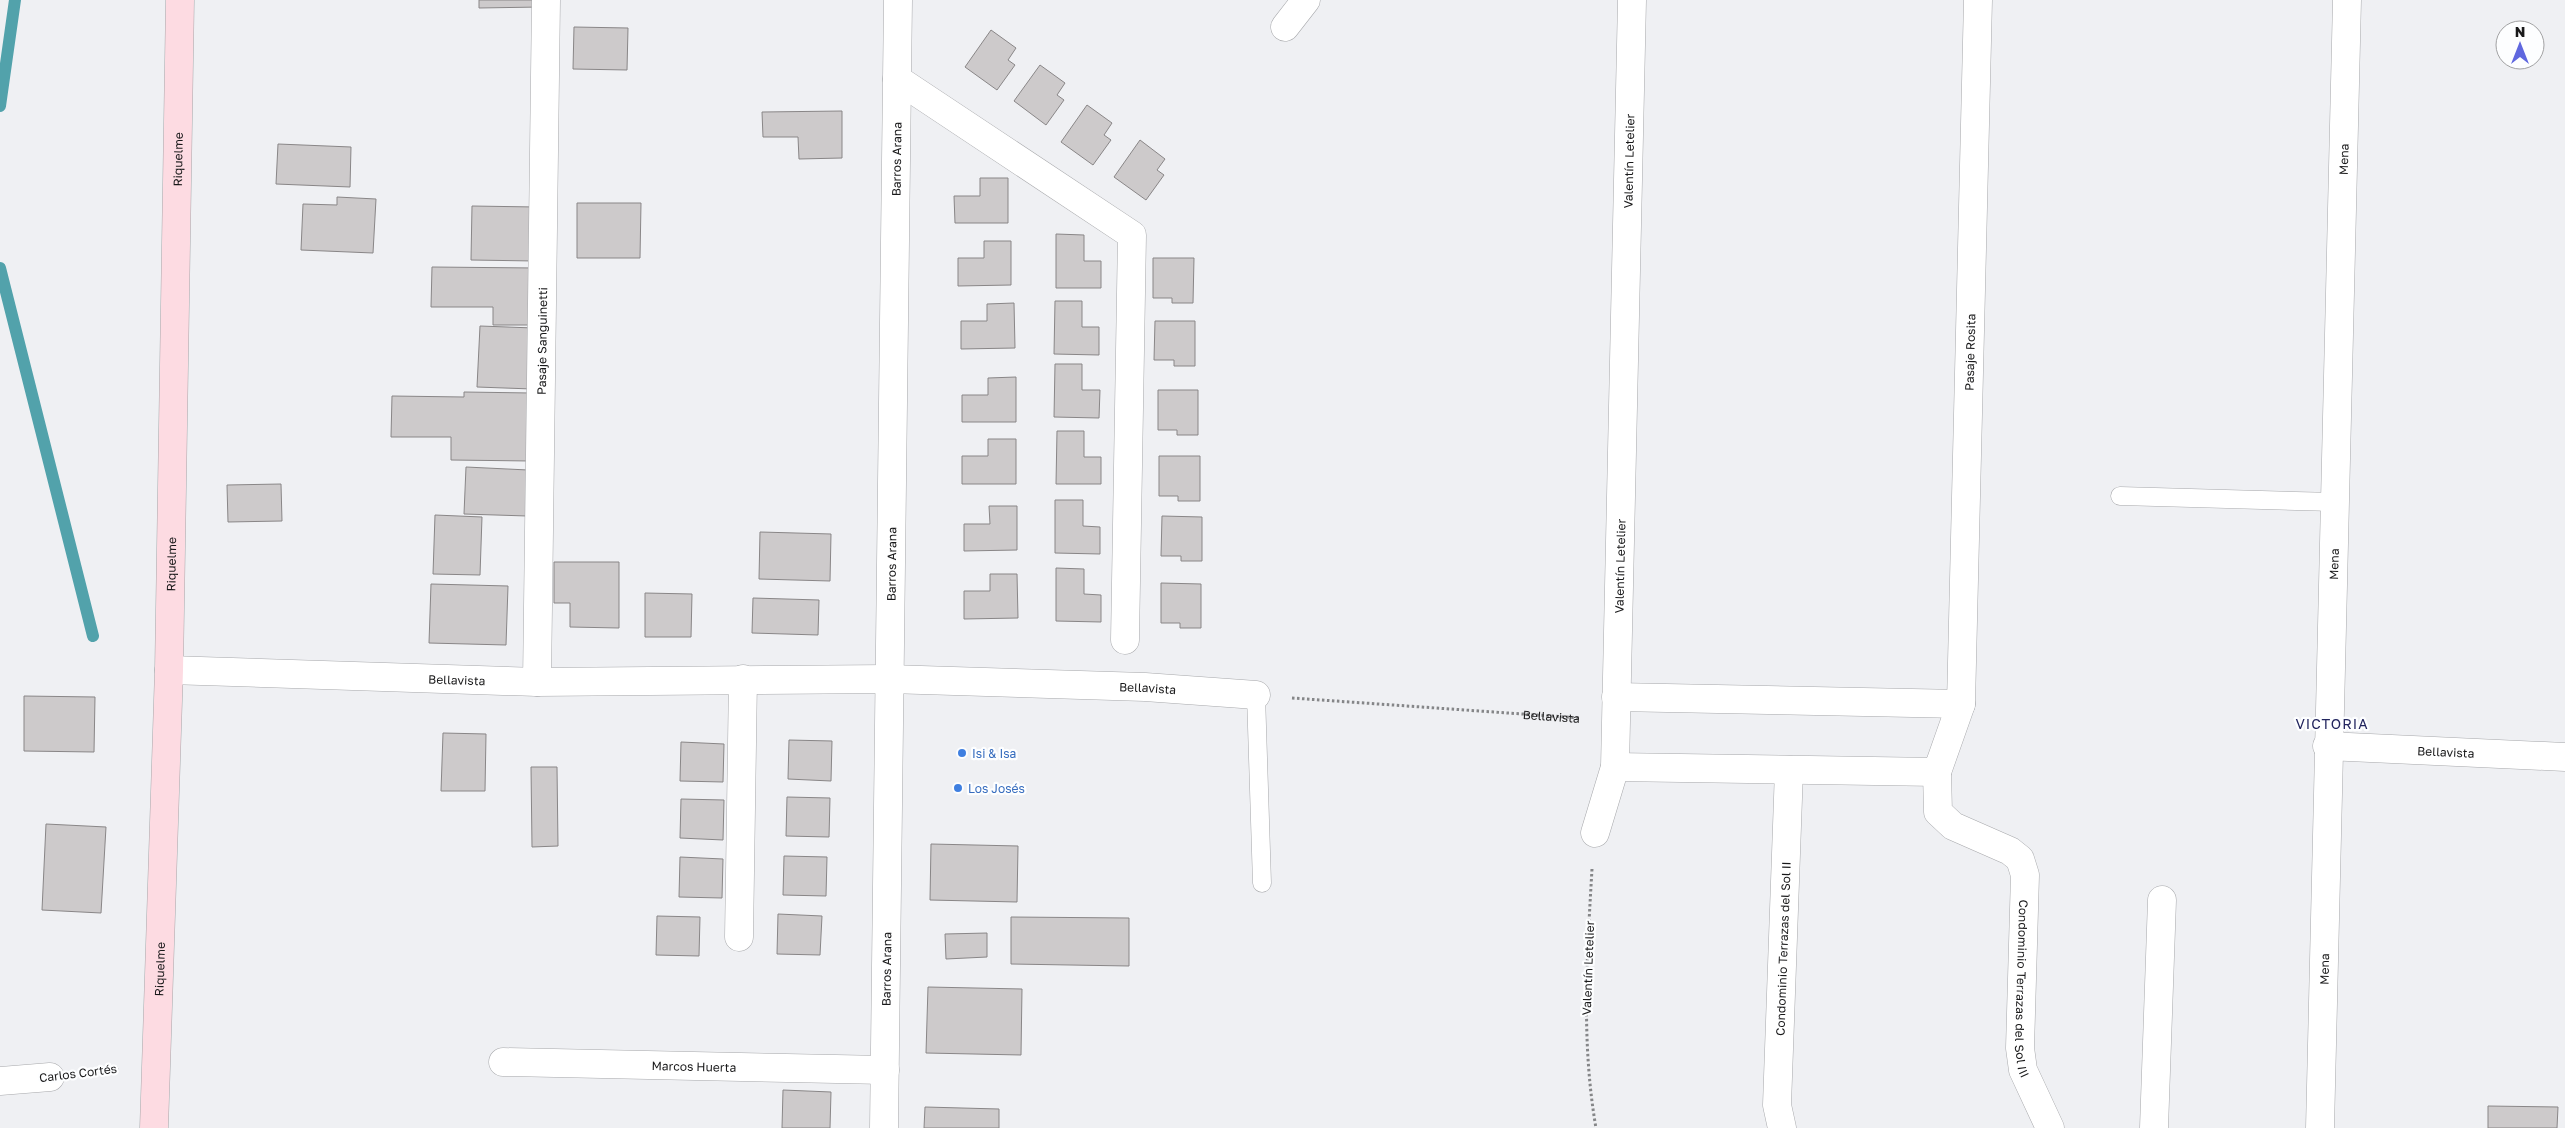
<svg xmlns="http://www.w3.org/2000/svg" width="2565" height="1128" font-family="'Golos Text',sans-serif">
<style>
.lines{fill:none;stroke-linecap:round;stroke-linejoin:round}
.stream{stroke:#52a2ab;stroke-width:12}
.building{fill:#cdcacb;stroke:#898687}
.service-casing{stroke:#a7a8ab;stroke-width:19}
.minor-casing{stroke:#a7a8ab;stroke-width:29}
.secondary-casing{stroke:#a7a8ab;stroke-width:29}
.path{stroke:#858688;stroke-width:3;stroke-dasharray:2.5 2.5;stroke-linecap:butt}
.service{stroke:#fff;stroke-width:18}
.minor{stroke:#fff;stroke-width:28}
.secondary{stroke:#fddbe2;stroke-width:28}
.shop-dot{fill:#3f7fe0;stroke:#fdfeff;stroke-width:2}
.labels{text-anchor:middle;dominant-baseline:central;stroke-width:4.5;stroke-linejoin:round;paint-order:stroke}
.street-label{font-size:12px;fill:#19191a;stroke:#fdfeff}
.shop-label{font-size:12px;fill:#366cbe;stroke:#fdfeff;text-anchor:start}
.neighbourhood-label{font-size:14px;letter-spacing:1px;fill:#22255e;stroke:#fdfeff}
</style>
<rect width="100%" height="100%" fill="#eff0f3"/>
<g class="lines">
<g class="stream">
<path d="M 0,106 L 15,0"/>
<path d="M 0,268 L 93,636"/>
</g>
</g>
<g class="building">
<path d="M 479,0 L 541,0 L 541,7 L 479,8 Z"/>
<path d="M 574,27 L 628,28 L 627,70 L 573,69 Z"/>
<path d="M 991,30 L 1016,48 L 1008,60 L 1015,65 L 997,90 L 965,67 Z"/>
<path d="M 1040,65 L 1065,83 L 1057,95 L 1064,100 L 1046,125 L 1014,101 Z"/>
<path d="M 1087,105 L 1112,123 L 1104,135 L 1111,140 L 1093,165 L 1061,142 Z"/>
<path d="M 842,111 L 842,158 L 799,159 L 798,137 L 763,137 L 762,112 Z"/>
<path d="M 1140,140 L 1165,159 L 1157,170 L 1164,175 L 1146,200 L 1114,177 Z"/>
<path d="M 278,144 L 351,147 L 350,187 L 276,184 Z"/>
<path d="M 980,178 L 1008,178 L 1008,223 L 955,223 L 954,196 L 980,196 Z"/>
<path d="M 337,197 L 376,199 L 373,253 L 301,250 L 303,204 L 337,205 Z"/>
<path d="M 577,203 L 641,203 L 640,258 L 577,258 Z"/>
<path d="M 472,206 L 536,207 L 535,261 L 471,260 Z"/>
<path d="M 1056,234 L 1084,235 L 1084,261 L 1101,261 L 1101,288 L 1056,288 Z"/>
<path d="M 984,241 L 1011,241 L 1011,285 L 958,286 L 958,258 L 984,258 Z"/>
<path d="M 1153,258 L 1194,258 L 1193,303 L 1172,303 L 1172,298 L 1153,298 Z"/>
<path d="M 432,267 L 535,268 L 534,325 L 493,325 L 493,307 L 431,307 Z"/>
<path d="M 1055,301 L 1082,301 L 1082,327 L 1099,327 L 1099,355 L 1054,354 Z"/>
<path d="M 1014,303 L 1015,348 L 961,349 L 961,321 L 987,321 L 987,304 Z"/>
<path d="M 1155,321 L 1195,321 L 1195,366 L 1174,366 L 1174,360 L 1154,360 Z"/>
<path d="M 480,326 L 534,328 L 532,389 L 477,387 Z"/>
<path d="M 1055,364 L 1082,364 L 1082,390 L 1100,390 L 1099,418 L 1054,417 Z"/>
<path d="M 1016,377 L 1016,422 L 962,422 L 962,395 L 988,395 L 988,378 Z"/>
<path d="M 1158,390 L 1198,390 L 1198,435 L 1177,435 L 1177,430 L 1158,430 Z"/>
<path d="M 464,392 L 531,393 L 530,461 L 451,460 L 451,437 L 391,437 L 392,396 L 464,397 Z"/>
<path d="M 1057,431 L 1084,431 L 1084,457 L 1101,457 L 1101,484 L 1056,484 Z"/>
<path d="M 988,439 L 1016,439 L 1016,484 L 962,484 L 962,456 L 988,456 Z"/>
<path d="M 1159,456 L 1200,456 L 1200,501 L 1178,501 L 1178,496 L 1159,496 Z"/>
<path d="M 466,467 L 528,470 L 527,516 L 464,514 Z"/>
<path d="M 281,484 L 282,521 L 228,522 L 227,485 Z"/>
<path d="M 1055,500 L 1083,500 L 1083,526 L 1100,527 L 1100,554 L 1055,553 Z"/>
<path d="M 989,506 L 1017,506 L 1017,550 L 964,551 L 964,524 L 990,524 Z"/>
<path d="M 435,515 L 482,517 L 480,575 L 433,574 Z"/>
<path d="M 1162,516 L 1202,517 L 1202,561 L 1181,561 L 1181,556 L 1161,556 Z"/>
<path d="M 760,532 L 831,534 L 830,581 L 759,579 Z"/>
<path d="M 554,562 L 619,562 L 619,628 L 570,627 L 570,603 L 554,603 Z"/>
<path d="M 1056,568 L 1084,569 L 1084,594 L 1101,595 L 1101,622 L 1056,621 Z"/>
<path d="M 990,574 L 1017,574 L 1018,618 L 964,619 L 964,591 L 990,591 Z"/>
<path d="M 1161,583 L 1201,584 L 1201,628 L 1180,628 L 1180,623 L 1161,623 Z"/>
<path d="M 431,584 L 508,586 L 506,645 L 429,643 Z"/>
<path d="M 645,593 L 692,594 L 691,637 L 645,637 Z"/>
<path d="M 753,598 L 819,600 L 818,635 L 752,633 Z"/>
<path d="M 24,696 L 95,697 L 94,752 L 24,751 Z"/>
<path d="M 443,733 L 486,734 L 485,791 L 441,791 Z"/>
<path d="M 789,740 L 832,741 L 831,781 L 788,779 Z"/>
<path d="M 681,742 L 724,744 L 723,782 L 680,781 Z"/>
<path d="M 531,767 L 557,767 L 558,846 L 532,847 Z"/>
<path d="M 787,797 L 830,798 L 829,837 L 786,836 Z"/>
<path d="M 681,799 L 724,800 L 723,840 L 680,838 Z"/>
<path d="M 46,824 L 106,827 L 101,913 L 42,910 Z"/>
<path d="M 931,844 L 1018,846 L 1017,902 L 930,900 Z"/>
<path d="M 784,856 L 827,857 L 826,896 L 783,895 Z"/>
<path d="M 680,857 L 723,859 L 722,898 L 679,897 Z"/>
<path d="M 778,914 L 822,916 L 820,955 L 777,954 Z"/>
<path d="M 657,916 L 700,917 L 699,956 L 656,955 Z"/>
<path d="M 1011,917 L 1129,918 L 1129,966 L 1011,964 Z"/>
<path d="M 987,933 L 987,957 L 946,959 L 945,934 Z"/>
<path d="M 928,987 L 1022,989 L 1021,1055 L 926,1053 Z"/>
<path d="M 783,1090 L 831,1092 L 830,1128 L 782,1128 Z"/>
<path d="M 2488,1106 L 2558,1107 L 2557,1128 L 2488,1128 Z"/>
<path d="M 925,1107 L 999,1109 L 999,1128 L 924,1128 Z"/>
</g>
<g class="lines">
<defs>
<g id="service">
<path d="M 2120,496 L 2335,502"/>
<path d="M 1256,695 L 1262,883"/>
</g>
<g id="minor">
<path d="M 1285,27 L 1306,0"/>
<path d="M 897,79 L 1132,235 L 1125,640"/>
<path id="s2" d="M 169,670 L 537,682 L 889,679 L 1145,687 L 1256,695"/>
<path id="s3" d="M 537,682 L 546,0"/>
<path d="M 1616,697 L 1961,704"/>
<path id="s4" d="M 2327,746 L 2565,757"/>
<path id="s5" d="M 1615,767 L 1937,772 L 1961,704 L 1978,0"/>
<path id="s6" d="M 1937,772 L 1938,812 L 1953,826 L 2010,851 L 2020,859 L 2025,875 L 2020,1048 L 2023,1070 L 2050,1128"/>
<path id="s7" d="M 1595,833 L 1615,767 L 1632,0"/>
<path d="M 739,937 L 743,679"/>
<path id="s8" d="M 503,1062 L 885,1070"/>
<path d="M 0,1081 L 50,1077"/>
<path id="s9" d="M 884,1128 L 898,0"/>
<path id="s10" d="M 1782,1128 L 1777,1105 L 1789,770"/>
<path d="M 2154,1128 L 2162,900"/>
<path id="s11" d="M 2320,1128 L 2347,0"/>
</g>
<g id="secondary">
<path id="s12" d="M 154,1128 L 169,670 L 180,0"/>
</g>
</defs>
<use href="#service" class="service-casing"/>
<use href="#minor" class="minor-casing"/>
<use href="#secondary" class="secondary-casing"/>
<g class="path">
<path id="s1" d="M 1292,698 L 1580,718"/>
<path d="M 1592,869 C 1587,956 1581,1042 1596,1128"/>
<path d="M 86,1073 L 119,1068"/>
</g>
<use href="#service" class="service"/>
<use href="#minor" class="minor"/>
<use href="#secondary" class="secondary"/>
</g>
<g class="shop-dot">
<circle cx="962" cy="753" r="5"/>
<circle cx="958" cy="788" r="5"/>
</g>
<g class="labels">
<g class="street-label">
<text stroke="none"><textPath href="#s12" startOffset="969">Riquelme</textPath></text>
<text stroke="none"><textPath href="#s9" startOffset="969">Barros Arana</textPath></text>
<text stroke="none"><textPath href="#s11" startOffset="969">Mena</textPath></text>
<text stroke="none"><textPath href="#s7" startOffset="675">Valentín Letelier</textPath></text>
<text stroke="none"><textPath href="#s3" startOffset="341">Pasaje Sanguinetti</textPath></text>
<text stroke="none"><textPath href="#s5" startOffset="746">Pasaje Rosita</textPath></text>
<text stroke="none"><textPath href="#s12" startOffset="564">Riquelme</textPath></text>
<text stroke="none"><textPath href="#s9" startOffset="564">Barros Arana</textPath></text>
<text stroke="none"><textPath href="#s11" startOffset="564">Mena</textPath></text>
<text stroke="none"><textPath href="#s7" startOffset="270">Valentín Letelier</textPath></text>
<text stroke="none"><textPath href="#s2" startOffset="288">Bellavista</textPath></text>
<text stroke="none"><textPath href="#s2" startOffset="979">Bellavista</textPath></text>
<text stroke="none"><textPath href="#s1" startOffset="260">Bellavista</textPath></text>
<text stroke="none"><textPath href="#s4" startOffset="119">Bellavista</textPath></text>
<text stroke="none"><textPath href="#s10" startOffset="180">Condominio Terrazas del Sol II</textPath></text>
<text transform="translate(1588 968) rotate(-88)">Valentín Letelier</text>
<text stroke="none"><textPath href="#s12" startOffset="159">Riquelme</textPath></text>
<text stroke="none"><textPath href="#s9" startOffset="159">Barros Arana</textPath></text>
<text stroke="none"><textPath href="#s11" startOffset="159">Mena</textPath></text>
<text stroke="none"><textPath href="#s6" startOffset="266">Condominio Terrazas del Sol III</textPath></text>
<text stroke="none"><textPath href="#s8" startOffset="191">Marcos Huerta</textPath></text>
<text transform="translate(78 1073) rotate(-7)">Carlos Cortés</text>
</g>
<g class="shop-label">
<text x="972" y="753">Isi &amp; Isa</text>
<text x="968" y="788">Los Josés</text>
</g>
<g class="neighbourhood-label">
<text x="2332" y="723">VICTORIA</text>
</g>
</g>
<g transform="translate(2520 45)"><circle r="24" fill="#fdfeff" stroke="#a2a2a3"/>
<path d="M0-4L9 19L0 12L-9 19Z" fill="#5f67df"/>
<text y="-8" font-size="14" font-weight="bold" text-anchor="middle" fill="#19191a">N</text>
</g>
</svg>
